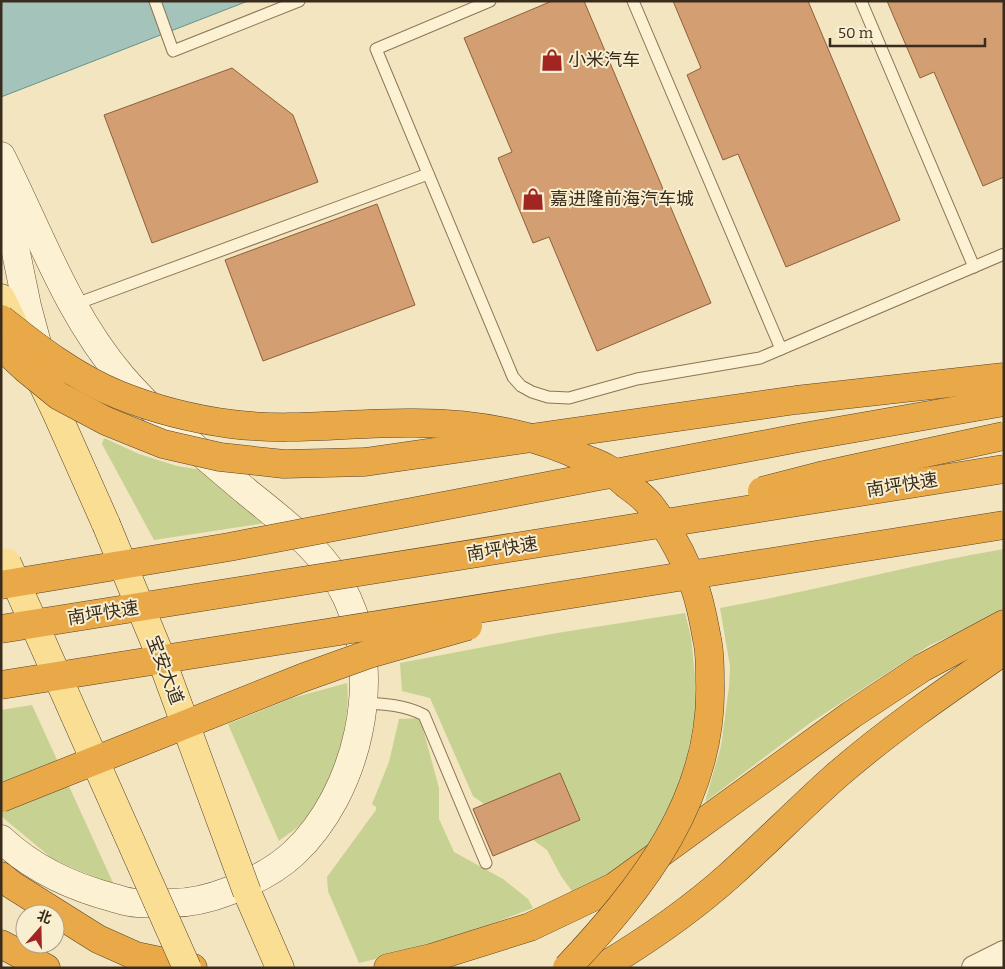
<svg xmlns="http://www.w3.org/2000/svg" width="1005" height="969" font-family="Bitter,'Noto Sans SC',serif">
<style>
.green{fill:#c7d192}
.water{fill:#a3c3bb;stroke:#69928a}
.building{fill:#d39f72;stroke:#8e5f39}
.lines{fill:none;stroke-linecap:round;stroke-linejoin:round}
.lane-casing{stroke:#8c7556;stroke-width:13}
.street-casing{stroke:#8c7556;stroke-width:26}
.secondary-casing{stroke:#6e5639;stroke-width:29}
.primary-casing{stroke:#59432b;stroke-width:29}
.highway-casing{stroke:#59432b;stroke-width:29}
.lane{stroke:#fcf1d3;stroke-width:11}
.street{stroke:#fcf1d3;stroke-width:24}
.secondary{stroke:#fcf1d3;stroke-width:28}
.primary{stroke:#f9de93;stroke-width:28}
.highway{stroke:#e9a948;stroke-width:28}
.primary-bridge-casing{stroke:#59432b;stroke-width:29;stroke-linecap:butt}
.highway-bridge-casing{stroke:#59432b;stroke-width:29;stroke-linecap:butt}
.primary-bridge{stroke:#f9de93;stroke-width:28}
.highway-bridge{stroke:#e9a948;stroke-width:28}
.labels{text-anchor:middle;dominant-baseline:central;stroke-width:4;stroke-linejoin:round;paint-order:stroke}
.poi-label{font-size:18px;fill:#3a2c1c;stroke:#f8eed0;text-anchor:start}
.street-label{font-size:18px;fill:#3a2c1c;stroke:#f8eed0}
</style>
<rect width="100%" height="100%" fill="#f2e5bf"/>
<g class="green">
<path d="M 104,438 L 139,454 L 177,466 L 208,471 C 224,494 242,508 265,523 L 154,540 L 102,444 Z"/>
<path d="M 1004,549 L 1004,613 L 930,645 L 810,723 L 705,802 L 721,746 L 729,687 L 730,666 L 720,608 C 815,591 908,565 1004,549 Z"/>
<path d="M 685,613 L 691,637 L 695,677 L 696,712 L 682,779 L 665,817 L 642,856 L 574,894 L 561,876 L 547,850 L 473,796 L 430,698 L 402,691 L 400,663 L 557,633 Z"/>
<path d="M 347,683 C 352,725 330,792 301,824 C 295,830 286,835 279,841 L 228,724 L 292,698 Z"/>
<path d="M 32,705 L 114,885 L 54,860 L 1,816 L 1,710 Z"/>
<path d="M 420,718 L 439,788 L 439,819 L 454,852 L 503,879 L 528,899 L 533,908 L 439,944 L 359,963 L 328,891 L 327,877 L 376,810 L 376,807 L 372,804 L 389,762 L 399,719 Z"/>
</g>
<path class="water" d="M 1,1 L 248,1 L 1,97 Z"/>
<g class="building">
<path d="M 552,1 L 584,1 L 711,303 L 597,351 L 549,237 L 533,243 L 498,158 L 512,152 L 464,38 Z"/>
<path d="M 673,1 L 808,1 L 900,220 L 786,267 L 738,154 L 723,160 L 687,75 L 701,68 Z"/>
<path d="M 887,1 L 1004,1 L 1004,177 L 983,186 L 934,72 L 920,78 Z"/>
<path d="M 232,68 L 293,115 L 318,182 L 152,243 L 104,115 Z"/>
<path d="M 377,204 L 415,305 L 263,361 L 225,260 Z"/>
<path d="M 560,773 L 580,820 L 493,856 L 473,809 Z"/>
</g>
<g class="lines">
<defs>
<g id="lane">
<path d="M 155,1 L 173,51 L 299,1"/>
<path d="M 490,1 L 376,49 L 513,377 L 521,386 L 532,392 L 548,397 L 569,398 L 637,379 L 760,358 L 1004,254"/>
<path d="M 633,1 L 781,349"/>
<path d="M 861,1 L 974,267"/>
<path d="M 73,305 L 428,174"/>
<path d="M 364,703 C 385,704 405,705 424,715 L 486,863"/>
</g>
<path id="street" d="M 974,968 L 1004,953"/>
<g id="secondary">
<path d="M 1,156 C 39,231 67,313 122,377 C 159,420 204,455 247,492 C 285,523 326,552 347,598 C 384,677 358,793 294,853 C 276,870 252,882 229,891 C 211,898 192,903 172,903 C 160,903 148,904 137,903 C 129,903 121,900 114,898 C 72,887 33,869 1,839"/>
<path d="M 1,180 L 27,306 L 42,362"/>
</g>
<g id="primary">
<path d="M 1,298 L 57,414 L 106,524"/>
<path d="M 247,892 L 280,968"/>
</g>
<g id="highway">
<path d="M 1,876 L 12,885 L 98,939 L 136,956 L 193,968"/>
<path d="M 1,944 L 46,968"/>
<path d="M 388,968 L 431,958 L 530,927 L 614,887 L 851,715 L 922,668 L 1004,624"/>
<path d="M 601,968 C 646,941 691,910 730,875 C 766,843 800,808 836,776 C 889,730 946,691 1004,651"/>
</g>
</defs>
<use href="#lane" class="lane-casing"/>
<use href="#street" class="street-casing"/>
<use href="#secondary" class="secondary-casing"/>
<use href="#primary" class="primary-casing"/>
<use href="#highway" class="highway-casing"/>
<use href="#lane" class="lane"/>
<use href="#street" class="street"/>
<use href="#secondary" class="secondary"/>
<use href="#primary" class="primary"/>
<use href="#highway" class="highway"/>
<defs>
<g id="primary-bridge">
<path d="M 106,524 L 158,650 L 247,892"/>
<path d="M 7,563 L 187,968"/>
</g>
<g id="highway-bridge">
<path d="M 1,319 C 36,347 76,378 119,395 C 154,409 193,419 231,424 C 292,432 353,422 414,423 C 474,423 533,433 586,459 C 594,462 602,465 608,469 C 615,474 621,480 627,485 C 635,491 644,497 650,505 C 670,531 686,560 696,591 C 701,606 704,623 707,639 C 710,652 710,667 710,681 C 714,798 643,887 567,968"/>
<path d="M 1,346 L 27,370 L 59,396 L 106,421 L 163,444 L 220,457 L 284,464 L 365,462 L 796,400 L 1004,377"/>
<path d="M 762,491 L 820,476 L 1004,436"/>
<path d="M 1,585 L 229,547 L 798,438 L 1004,402"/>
<path d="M 1,629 L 1004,469"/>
<path d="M 1,685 L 1004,525"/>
<path d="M 1,798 L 302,678 L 369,654 L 468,626"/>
</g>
</defs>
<use href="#primary-bridge" class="primary-bridge-casing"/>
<use href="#highway-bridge" class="highway-bridge-casing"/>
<use href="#primary-bridge" class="primary-bridge"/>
<use href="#highway-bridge" class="highway-bridge"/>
</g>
<defs>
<symbol id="shop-bare" viewBox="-9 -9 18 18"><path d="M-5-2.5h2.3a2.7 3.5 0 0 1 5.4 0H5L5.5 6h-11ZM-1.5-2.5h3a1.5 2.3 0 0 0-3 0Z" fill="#a12520" stroke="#f8eed0" stroke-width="2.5" paint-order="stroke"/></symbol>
</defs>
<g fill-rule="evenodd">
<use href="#shop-bare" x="536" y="44" width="32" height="32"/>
<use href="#shop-bare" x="517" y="183" width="32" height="32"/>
</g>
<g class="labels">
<g class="poi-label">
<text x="568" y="60">小米汽车</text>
<text x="550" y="199">嘉进隆前海汽车城</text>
</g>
<g class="street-label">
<text transform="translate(902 485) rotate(-9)">南坪快速</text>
<text transform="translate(502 549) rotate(-9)">南坪快速</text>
<text transform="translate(103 613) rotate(-9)">南坪快速</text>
<text transform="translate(165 670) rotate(69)">宝安大道</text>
</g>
</g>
<rect width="1005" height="969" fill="none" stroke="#3a2c1c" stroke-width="5"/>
<g transform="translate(40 929) rotate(20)"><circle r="24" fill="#f8eed0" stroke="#aca088"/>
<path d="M0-4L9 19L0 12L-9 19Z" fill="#a12520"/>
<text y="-8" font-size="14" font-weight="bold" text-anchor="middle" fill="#3a2c1c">北</text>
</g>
<path d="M830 38v8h155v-8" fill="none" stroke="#3a2c1c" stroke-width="2.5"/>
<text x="838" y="38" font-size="15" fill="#3a2c1c" stroke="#f8eed0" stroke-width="4" paint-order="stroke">50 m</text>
</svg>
